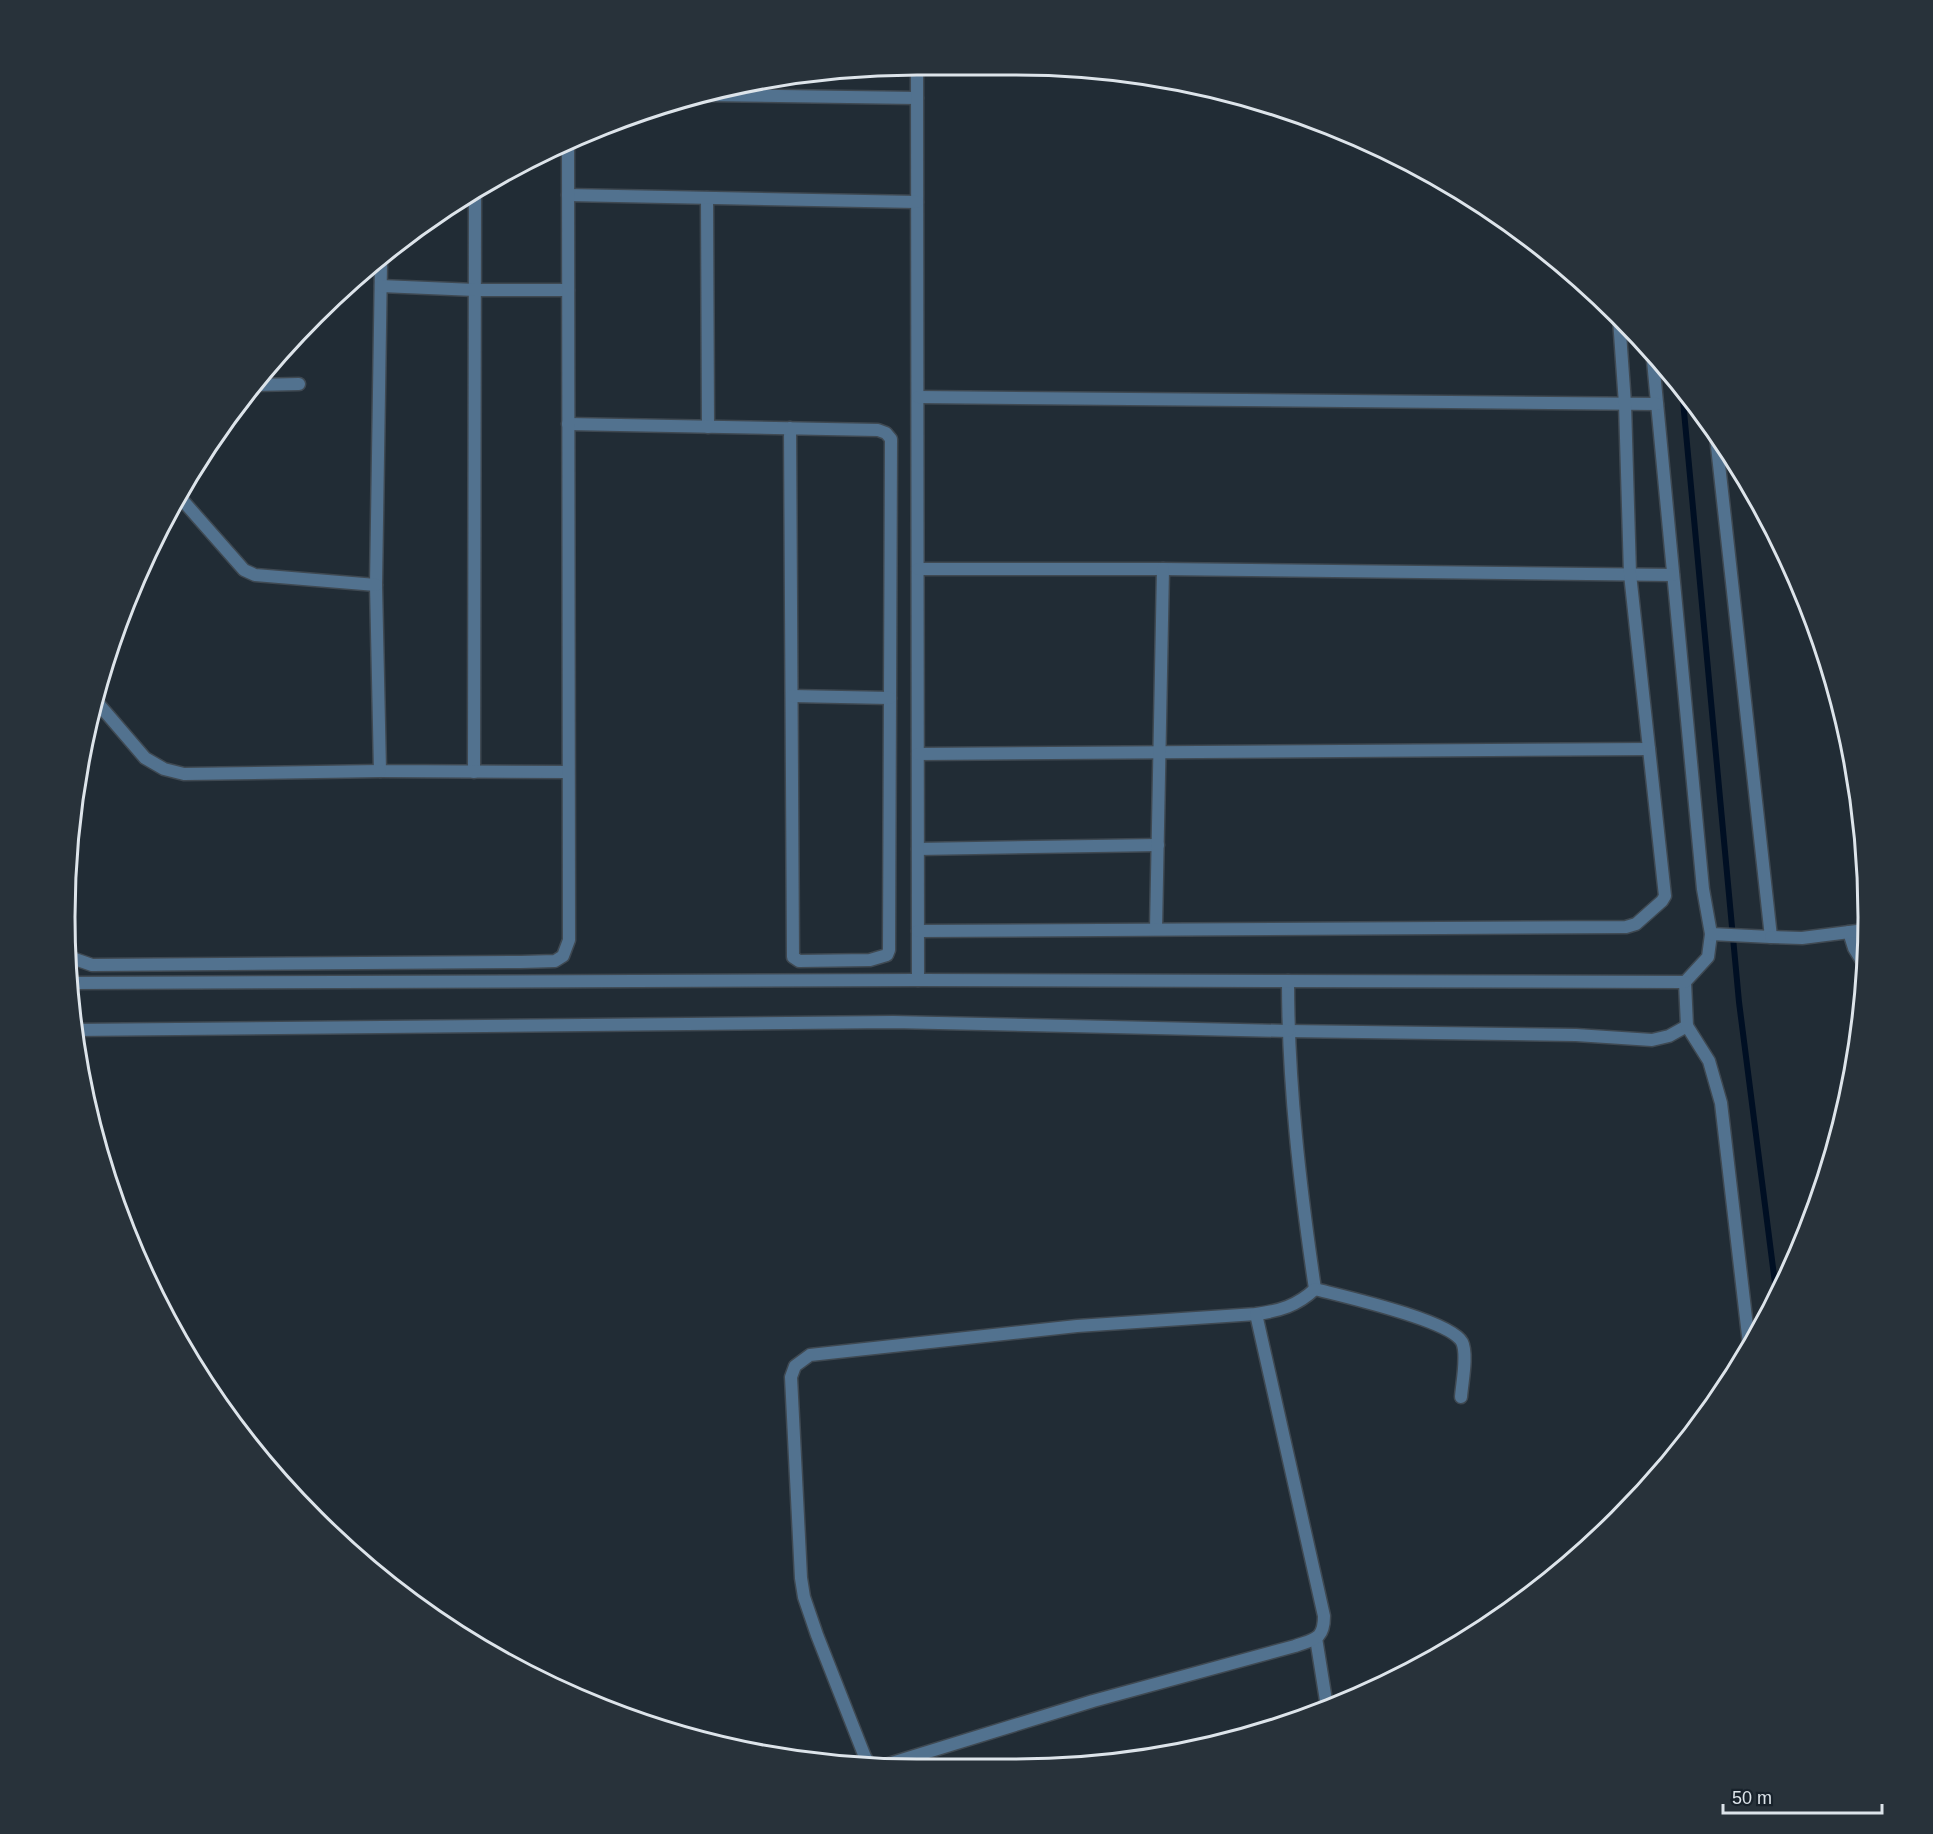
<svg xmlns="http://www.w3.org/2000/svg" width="1933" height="1834" font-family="Helvetica,sans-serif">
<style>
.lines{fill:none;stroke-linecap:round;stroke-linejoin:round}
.stream{stroke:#000f23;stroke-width:6}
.service-casing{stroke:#3f4952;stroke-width:15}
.minor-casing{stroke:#3f4952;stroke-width:15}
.service{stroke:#52728f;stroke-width:12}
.minor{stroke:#52728f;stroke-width:12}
.rim{fill:none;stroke:#dde4ea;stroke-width:3}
</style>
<rect width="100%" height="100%" fill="#212c35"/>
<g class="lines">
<path class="stream" d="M 1682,390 L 1739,1002 L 1777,1299"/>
<defs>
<g id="service">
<path d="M 704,95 L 917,98"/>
<path d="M 707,198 L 708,427"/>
<path d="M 255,385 L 299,384"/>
<path d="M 568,424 C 671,426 775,428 878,430 L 886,433 L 891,439 L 889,950 L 887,955 L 870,960 L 799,961 L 793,957 L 790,428"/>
<path d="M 792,696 L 890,698"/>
<path d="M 474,772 L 475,191"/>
<path d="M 918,849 L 1158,845"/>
<path d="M 1288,1031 L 1576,1035 L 1652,1040 L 1669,1036 L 1687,1026"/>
</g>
<g id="minor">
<path d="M 917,65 L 918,980"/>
<path d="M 568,195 L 917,202"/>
<path d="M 381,263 L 376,585 L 380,771 L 568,772"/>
<path d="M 381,286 L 475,290 L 568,290"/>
<path d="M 1652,350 L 1703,889 L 1711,934 L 1708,957 L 1685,982 L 1687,1026 L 1709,1061 L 1721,1103 L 1749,1344"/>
<path d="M 918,397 L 1657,404"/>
<path d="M 177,494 L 244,570 L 255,575 L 376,585"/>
<path d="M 918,569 L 1163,569 L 1673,575"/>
<path d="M 96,701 L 145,758 L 164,769 L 184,774 L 380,771"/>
<path d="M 918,754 L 1649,749"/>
<path d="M 1156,929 L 1163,569"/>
<path d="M 918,931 L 1626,927 L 1636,924 L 1662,901 L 1665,896 L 1630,574 L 1625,404 L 1619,319"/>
<path d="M 1849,932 L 1854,948 L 1867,969"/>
<path d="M 1711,934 L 1771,937 L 1716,437"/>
<path d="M 1771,937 L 1802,938 L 1865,930"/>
<path d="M 72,958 L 92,965 L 521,962 L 555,961 L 563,956 L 569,940 L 568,142"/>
<path d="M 1288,981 C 1288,1084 1300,1187 1315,1289"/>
<path d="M 72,983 L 918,980 L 1685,982"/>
<path d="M 72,1030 L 893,1022 L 1288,1031"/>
<path d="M 1315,1289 C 1342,1296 1450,1320 1462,1342 C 1468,1354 1462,1383 1461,1397"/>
<path d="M 1316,1638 L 1327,1707"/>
<path d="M 870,1765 L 865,1757 L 817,1635 L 804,1597 L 801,1578 L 791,1377 L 795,1366 L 810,1355 L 1077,1326 L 1256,1314 C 1279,1311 1297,1306 1315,1289"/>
<path d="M 882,1766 L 1093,1701 L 1295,1646 C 1314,1639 1324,1640 1324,1616 L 1256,1314"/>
</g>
</defs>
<use href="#service" class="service-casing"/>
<use href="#minor" class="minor-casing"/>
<use href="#service" class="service"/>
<use href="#minor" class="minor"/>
</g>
<path d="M0 0H1933V1834H0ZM917 75H1016A842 842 0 0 1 1858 917V917A842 842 0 0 1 1016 1759H917A842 842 0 0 1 75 917V917A842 842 0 0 1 917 75Z" fill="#28323a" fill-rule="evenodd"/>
<path class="rim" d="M917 75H1016A842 842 0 0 1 1858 917V917A842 842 0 0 1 1016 1759H917A842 842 0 0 1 75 917V917A842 842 0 0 1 917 75Z"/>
<path d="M1723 1804v9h159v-9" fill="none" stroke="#dde4ea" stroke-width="3"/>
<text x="1732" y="1804" font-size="18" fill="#dde4ea" stroke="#18222b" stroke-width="4.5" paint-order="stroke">50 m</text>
</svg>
